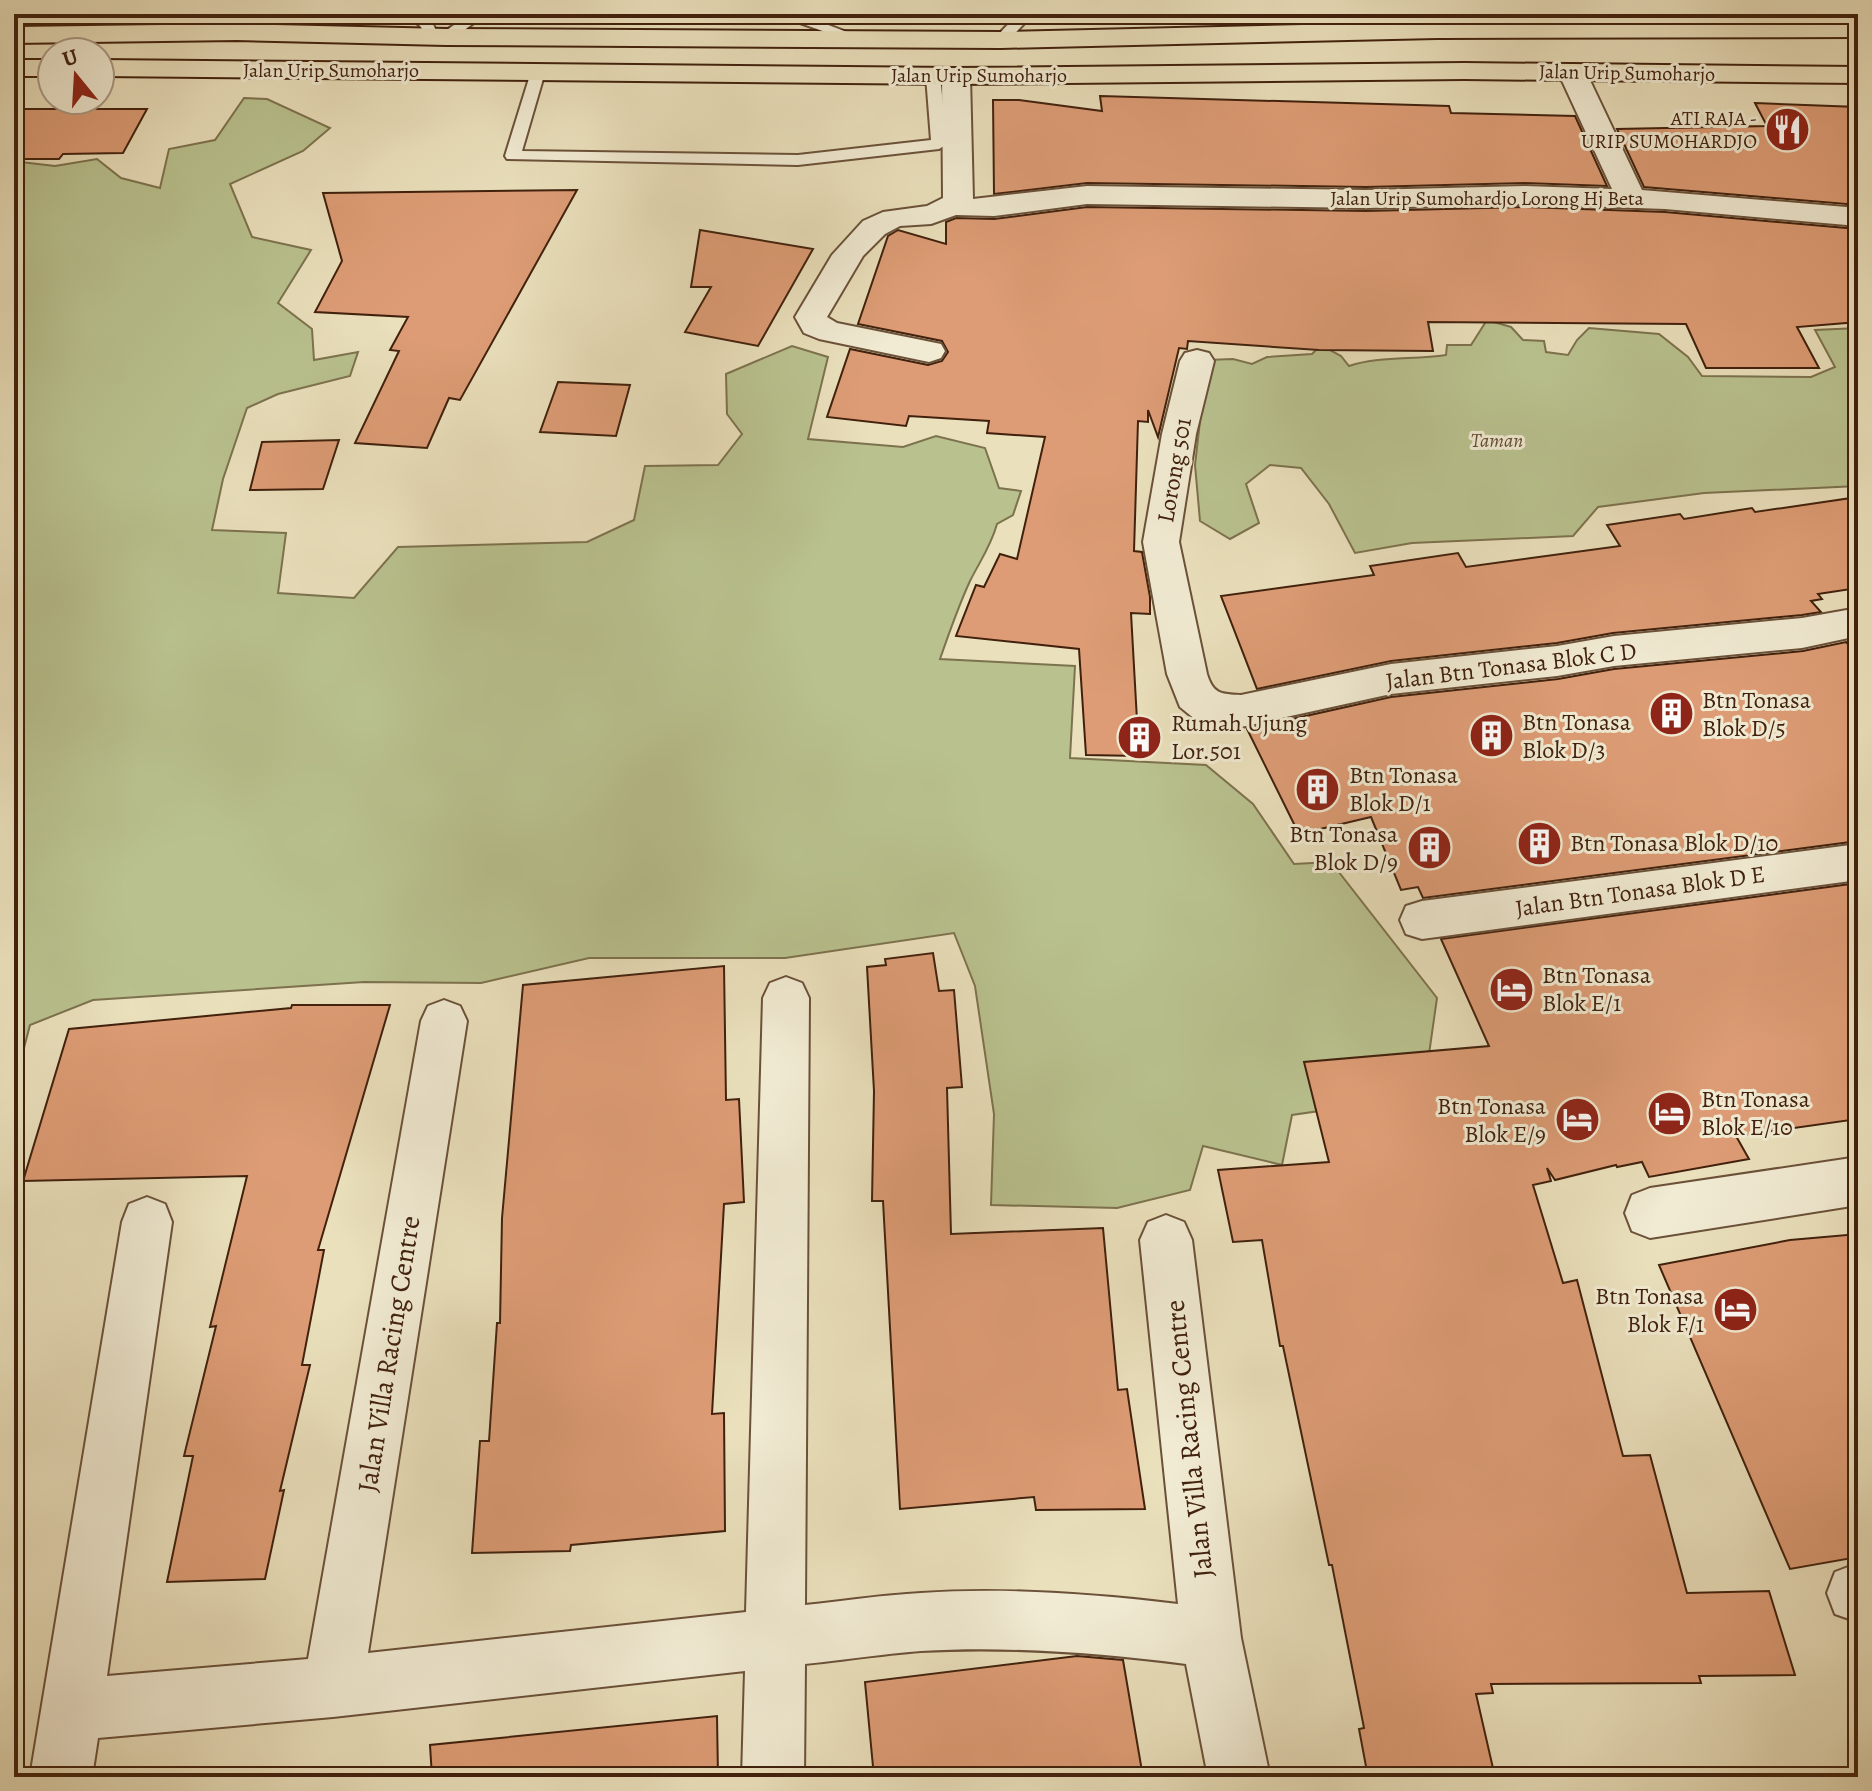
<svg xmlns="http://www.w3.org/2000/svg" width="1872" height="1791" font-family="Alegreya,serif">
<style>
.green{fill:#b9c28f;stroke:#7d724e;stroke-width:2}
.building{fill:#dd9c75;stroke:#41210d;stroke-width:2}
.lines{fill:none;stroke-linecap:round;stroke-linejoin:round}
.lane-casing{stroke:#6b5139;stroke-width:4}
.street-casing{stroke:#6b5139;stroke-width:4}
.highway-casing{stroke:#41210d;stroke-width:4}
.lane{fill:#f1ebd3;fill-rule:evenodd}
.street{fill:#f1ebd3;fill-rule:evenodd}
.highway{fill:#eae0bc;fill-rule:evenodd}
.labels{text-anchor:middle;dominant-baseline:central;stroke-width:6;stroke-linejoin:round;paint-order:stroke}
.far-street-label{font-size:20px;fill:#41210d;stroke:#f1ebd3}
.far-poi-label{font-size:20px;fill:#41210d;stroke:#f1ebd3;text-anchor:end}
.far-park-label{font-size:20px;font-style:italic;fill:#5f492e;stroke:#f1ebd3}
.street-label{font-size:24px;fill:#41210d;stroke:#f1ebd3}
.poi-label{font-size:24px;fill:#41210d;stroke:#f1ebd3;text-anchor:start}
.near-street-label{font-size:28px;fill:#41210d;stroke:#f1ebd3}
</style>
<rect width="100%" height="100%" fill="#eae0bc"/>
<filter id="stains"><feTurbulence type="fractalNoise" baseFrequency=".0025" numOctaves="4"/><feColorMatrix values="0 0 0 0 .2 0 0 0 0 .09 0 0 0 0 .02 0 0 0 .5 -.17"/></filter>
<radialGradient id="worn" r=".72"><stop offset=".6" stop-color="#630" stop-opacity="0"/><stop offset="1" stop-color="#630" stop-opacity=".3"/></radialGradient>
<g class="green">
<path d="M 244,98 L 267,99 L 330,128 L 303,151 L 230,184 L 252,237 L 311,250 L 278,303 L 312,329 L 314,360 L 358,352 L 350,376 L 278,394 L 247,408 L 223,479 L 212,530 L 286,533 L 278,593 L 354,598 L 398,547 L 587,542 L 634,520 L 645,466 L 718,465 L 742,434 L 727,414 L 726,374 L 792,346 L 828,357 L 808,439 L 903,447 L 936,436 L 985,448 L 999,488 L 1021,491 L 1013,515 L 997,524 C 991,546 980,561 970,581 C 958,607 949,633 940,659 L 1075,666 L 1070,758 L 1206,765 L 1253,804 L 1294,864 L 1331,862 L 1437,998 L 1423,1096 L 1292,1115 L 1282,1165 L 1203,1146 L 1190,1190 L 1117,1208 L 991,1205 L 994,1114 L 975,986 L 954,933 L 785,958 L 589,958 L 481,983 L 364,982 L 93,1000 L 30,1025 L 14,1086 L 14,169 L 21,162 L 55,166 L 97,159 L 121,178 L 160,188 L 169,149 L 215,140 Z"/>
<path d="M 1487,320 L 1511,327 L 1523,340 L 1544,341 L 1546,352 L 1568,355 L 1577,340 L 1589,328 L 1659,334 L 1688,357 L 1702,376 L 1811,377 L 1835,367 L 1815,330 L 1858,328 L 1858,486 L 1704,493 L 1598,507 L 1573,536 L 1412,543 L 1355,553 L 1329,504 L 1301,468 L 1270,465 L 1246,484 L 1259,523 L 1230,539 L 1200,521 L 1195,465 L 1207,360 L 1233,359 L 1252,364 L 1267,357 L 1312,354 L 1321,345 L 1341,356 L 1349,366 C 1380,356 1413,360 1446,355 L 1447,345 L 1471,345 Z"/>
</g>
<g class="building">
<path d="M 1100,96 L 1449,106 L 1451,113 L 1575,116 L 1607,186 L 1525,183 L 1366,187 L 1087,183 L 994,194 L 993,100 L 1019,100 L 1102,111 Z"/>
<path d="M 1755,103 L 1858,107 L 1858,205 L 1644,187 L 1617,129 L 1767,126 Z"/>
<path d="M 14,109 L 147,109 L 123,153 L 63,154 L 59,159 L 14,159 Z"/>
<path d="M 577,190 L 460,400 L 449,398 L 427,448 L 355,443 L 399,351 L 390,350 L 408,317 L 315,312 L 342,261 L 323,193 Z"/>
<path d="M 1087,207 L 1366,211 L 1525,207 L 1665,212 L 1858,229 L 1858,322 L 1797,327 L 1819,368 L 1706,368 L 1686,324 L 1428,322 L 1433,351 L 1319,350 L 1188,341 L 1187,349 L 1179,348 L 1158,437 L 1148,410 L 1148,422 L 1138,421 L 1134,551 L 1142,552 L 1150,597 L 1150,614 L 1131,613 L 1139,756 L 1086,755 L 1079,649 L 956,636 L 976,585 L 984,587 L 1000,554 L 1017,559 L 1045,437 L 987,433 L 989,421 L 909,416 L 906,426 L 827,417 L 850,349 L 928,365 L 942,361 L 948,352 L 942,341 L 858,324 L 888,236 L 898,230 L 946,244 L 946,222 L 956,218 L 994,219 Z"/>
<path d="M 700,230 L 813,249 L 758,346 L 685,332 L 711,287 L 691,287 Z"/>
<path d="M 558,382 L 630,385 L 616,436 L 540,432 Z"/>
<path d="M 339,440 L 323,489 L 250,490 L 262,442 Z"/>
<path d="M 1858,497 L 1858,588 L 1818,594 L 1822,599 L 1811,601 L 1821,612 L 1802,615 L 1613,633 L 1557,643 L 1391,661 L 1257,689 L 1221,596 L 1374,575 L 1370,566 L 1458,553 L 1466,567 L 1620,546 L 1607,525 L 1680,514 L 1684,519 L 1752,508 L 1755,512 Z"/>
<path d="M 1846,642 L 1858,655 L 1858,841 L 1423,898 L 1418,887 L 1401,890 L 1371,817 L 1299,834 L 1247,729 L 1391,697 L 1558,679 L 1614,669 L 1803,651 Z"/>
<path d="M 1858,883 L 1858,1119 L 1736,1136 L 1749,1159 L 1649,1177 L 1642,1162 L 1617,1167 L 1616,1165 L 1555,1180 L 1547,1168 L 1551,1181 L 1533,1185 L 1563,1283 L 1577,1280 L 1623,1456 L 1650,1455 L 1687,1593 L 1769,1591 L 1795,1675 L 1699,1676 L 1701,1683 L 1491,1684 L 1493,1693 L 1476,1694 L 1495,1777 L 1368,1777 L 1359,1729 L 1364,1728 L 1332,1565 L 1329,1565 L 1283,1346 L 1280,1346 L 1262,1240 L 1233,1242 L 1218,1170 L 1329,1162 L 1304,1062 L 1489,1046 L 1441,939 Z"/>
<path d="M 933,953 L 939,991 L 954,990 L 962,1087 L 947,1088 L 951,1234 L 1103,1228 L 1118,1390 L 1127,1389 L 1145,1509 L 1036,1510 L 1034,1497 L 900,1509 L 883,1201 L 872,1201 L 874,1091 L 867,967 L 886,965 L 885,959 Z"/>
<path d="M 724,966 L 726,1100 L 739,1099 L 744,1202 L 724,1204 L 712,1414 L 724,1413 L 725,1531 L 571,1545 L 570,1551 L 472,1553 L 480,1441 L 489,1441 L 497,1323 L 500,1323 L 502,1218 L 523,985 Z"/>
<path d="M 292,1005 L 390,1005 L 318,1250 L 324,1250 L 302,1365 L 310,1365 L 280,1491 L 284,1490 L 265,1579 L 167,1582 L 193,1456 L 184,1456 L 216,1326 L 210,1327 L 247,1176 L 23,1181 L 69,1029 L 291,1008 Z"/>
<path d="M 1858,1234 L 1858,1557 L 1790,1569 L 1659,1265 L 1790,1240 Z"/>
<path d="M 1077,1656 L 1123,1660 L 1143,1777 L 874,1777 L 865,1682 Z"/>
<path d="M 717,1716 L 718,1777 L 432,1777 L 430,1745 Z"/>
</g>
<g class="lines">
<defs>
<g id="lane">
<path d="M 407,14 C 425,14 433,18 438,37 L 436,40 L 426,40 L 421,27 Z"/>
<path d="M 470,14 L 486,14 L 451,40 L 441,40 L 441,34 Z"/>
<path d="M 775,14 L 805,17 L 845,14 L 839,20 L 823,23 L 868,40 L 866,43 L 856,43 Z"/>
<path d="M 1018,14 L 1033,14 L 1006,43 L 996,43 L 996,37 Z"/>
<path d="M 538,68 L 545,72 L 522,151 L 798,155 L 931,140 L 926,76 L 933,72 L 940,76 L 947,144 L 939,149 L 798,165 L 507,159 L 505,156 L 531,72 Z"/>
</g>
<g id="street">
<path d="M 233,14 L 259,14 L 246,38 L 228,38 L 224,32 Z"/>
<path d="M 1572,64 L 1582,66 L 1586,72 L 1642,190 L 1858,208 L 1858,226 L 1665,209 L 1525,204 L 1366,208 L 1087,204 L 994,216 L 956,215 L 931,224 L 900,226 L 885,234 L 863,256 L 827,317 L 837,323 L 941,344 L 945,351 L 941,358 L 929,362 L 819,339 L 804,333 L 795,317 L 832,255 L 863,221 L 883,212 L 927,206 L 943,198 L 942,76 L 946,70 L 966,70 L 970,76 L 973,199 L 1087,186 L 1366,190 L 1525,186 L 1612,189 L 1558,72 L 1562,66 Z"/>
<path d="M 1197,350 L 1209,353 L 1214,361 L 1196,434 L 1179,542 L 1207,674 C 1213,694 1221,694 1241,695 L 1391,664 L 1557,646 L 1614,636 L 1802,618 L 1858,608 L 1858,636 L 1802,648 L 1614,666 L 1557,676 L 1391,694 L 1241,727 L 1210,725 L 1196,720 L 1180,707 L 1167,674 L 1143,542 L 1162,434 L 1180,361 L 1185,353 Z"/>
<path d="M 1858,844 L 1858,880 L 1422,939 L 1406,934 L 1400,920 L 1406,906 L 1422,901 Z"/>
<path d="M 786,977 L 802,983 L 809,998 L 805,1605 C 844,1601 882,1595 921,1593 C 1006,1587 1094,1594 1178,1604 L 1140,1240 L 1148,1222 L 1166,1215 L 1184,1222 L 1192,1240 L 1241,1638 L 1270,1777 L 1208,1777 L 1186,1664 C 1100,1653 1009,1646 921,1651 C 882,1654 843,1660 805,1664 L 804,1777 L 742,1777 L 745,1671 L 333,1717 L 98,1738 L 92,1777 L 30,1777 L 122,1222 L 129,1204 L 147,1197 L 165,1204 L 172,1222 L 107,1676 L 308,1659 L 421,1021 L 428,1006 L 444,1000 L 460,1006 L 467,1021 L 368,1653 L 746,1612 L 763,998 L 770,983 Z"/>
<path d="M 1858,1157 L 1858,1205 L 1650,1238 L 1632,1231 L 1625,1213 L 1632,1195 L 1650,1188 Z"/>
<path d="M 1856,1564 L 1858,1564 L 1858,1622 L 1835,1614 L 1827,1593 L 1835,1572 Z"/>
</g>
<g id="highway">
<path d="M 1858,21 L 1858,37 L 1437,38 L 1001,48 L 446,45 L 237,40 L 14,43 L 14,27 L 237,24 L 446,29 L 1001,32 L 1437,22 Z"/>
<rect x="14" y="60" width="38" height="16"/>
<path d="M 100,60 L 956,68 L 1464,63 L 1858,67 L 1858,83 L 1464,79 L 956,84 L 100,76 Z"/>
</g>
</defs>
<use href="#lane" class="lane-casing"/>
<use href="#street" class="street-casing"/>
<use href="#highway" class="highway-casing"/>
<use href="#lane" class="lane"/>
<use href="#street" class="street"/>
<use href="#highway" class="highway"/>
</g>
<defs>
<symbol id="restaurant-disc" viewBox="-11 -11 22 22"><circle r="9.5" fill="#8f2418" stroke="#f1ebd3"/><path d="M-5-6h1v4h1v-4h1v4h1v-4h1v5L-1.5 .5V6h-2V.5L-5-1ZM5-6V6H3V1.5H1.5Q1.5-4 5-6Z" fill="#fff"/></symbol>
<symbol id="building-disc" viewBox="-11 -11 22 22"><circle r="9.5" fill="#8f2418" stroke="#f1ebd3"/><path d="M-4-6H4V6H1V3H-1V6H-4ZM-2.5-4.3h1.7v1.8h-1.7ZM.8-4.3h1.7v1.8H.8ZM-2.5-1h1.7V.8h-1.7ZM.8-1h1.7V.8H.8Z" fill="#fff"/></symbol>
<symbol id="hotel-disc" viewBox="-11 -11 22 22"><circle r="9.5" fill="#8f2418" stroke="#f1ebd3"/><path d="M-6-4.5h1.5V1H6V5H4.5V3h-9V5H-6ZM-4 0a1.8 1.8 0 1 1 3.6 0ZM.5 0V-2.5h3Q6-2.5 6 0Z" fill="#fff"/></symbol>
</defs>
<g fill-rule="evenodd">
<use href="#restaurant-disc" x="1762" y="104" width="51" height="51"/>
<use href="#building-disc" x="1646" y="688" width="51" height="51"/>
<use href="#building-disc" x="1466" y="710" width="51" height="51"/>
<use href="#building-disc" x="1114" y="712" width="51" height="51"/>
<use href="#building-disc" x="1292" y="764" width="51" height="51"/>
<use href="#building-disc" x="1514" y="818" width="51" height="51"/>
<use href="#building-disc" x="1404" y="822" width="51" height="51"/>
<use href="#hotel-disc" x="1486" y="964" width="51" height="51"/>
<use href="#hotel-disc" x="1644" y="1088" width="51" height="51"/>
<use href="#hotel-disc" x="1552" y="1094" width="51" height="51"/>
<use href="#hotel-disc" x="1710" y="1284" width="51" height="51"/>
</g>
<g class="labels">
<g class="far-street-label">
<text x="331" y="70">Jalan Urip Sumoharjo</text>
<text transform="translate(1627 73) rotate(1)">Jalan Urip Sumoharjo</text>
<text x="979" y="75">Jalan Urip Sumoharjo</text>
<text x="1487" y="198">Jalan Urip Sumohardjo Lorong Hj Beta</text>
</g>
<g class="far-poi-label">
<text x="1757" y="118">ATI RAJA -<tspan x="1757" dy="23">URIP SUMOHARDJO</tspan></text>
</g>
<g class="far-park-label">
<text x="1497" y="440">Taman</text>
</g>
<g class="street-label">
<text transform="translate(1174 470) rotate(-80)">Lorong 501</text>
<text transform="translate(1511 666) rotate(-7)">Jalan Btn Tonasa Blok C D</text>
<text transform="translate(1640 891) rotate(-8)">Jalan Btn Tonasa Blok D E</text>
</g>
<g class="poi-label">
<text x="1702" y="700">Btn Tonasa<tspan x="1702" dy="28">Blok D/5</tspan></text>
<text x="1522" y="722">Btn Tonasa<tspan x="1522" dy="28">Blok D/3</tspan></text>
<text x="1171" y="723">Rumah Ujung<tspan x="1171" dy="28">Lor.501</tspan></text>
<text x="1349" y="775">Btn Tonasa<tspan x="1349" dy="28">Blok D/1</tspan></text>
<text x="1398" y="834" text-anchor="end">Btn Tonasa<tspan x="1398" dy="28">Blok D/9</tspan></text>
<text x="1570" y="843">Btn Tonasa Blok D/10</text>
<text x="1542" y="975">Btn Tonasa<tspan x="1542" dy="28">Blok E/1</tspan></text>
<text x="1701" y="1099">Btn Tonasa<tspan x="1701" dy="28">Blok E/10</tspan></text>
<text x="1546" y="1106" text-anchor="end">Btn Tonasa<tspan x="1546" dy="28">Blok E/9</tspan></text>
<text x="1704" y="1296" text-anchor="end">Btn Tonasa<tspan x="1704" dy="28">Blok F/1</tspan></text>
</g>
<g class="near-street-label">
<text transform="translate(389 1354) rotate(-81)">Jalan Villa Racing Centre</text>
<text transform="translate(1189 1439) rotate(-96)">Jalan Villa Racing Centre</text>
</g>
</g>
<rect width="1872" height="1791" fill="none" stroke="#eae0bc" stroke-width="48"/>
<rect x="16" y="16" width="1840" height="1759" fill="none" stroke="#41210d" stroke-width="4"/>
<rect x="24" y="24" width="1824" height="1743" fill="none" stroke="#41210d" stroke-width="2"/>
<g transform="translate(76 76) rotate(342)"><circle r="38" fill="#f1ebd3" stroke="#ab9a84" stroke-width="2"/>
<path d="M0-6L14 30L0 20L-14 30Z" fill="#8f2418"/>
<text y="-12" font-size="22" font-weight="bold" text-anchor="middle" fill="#41210d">U</text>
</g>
<rect width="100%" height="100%" filter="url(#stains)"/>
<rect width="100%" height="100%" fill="url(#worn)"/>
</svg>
